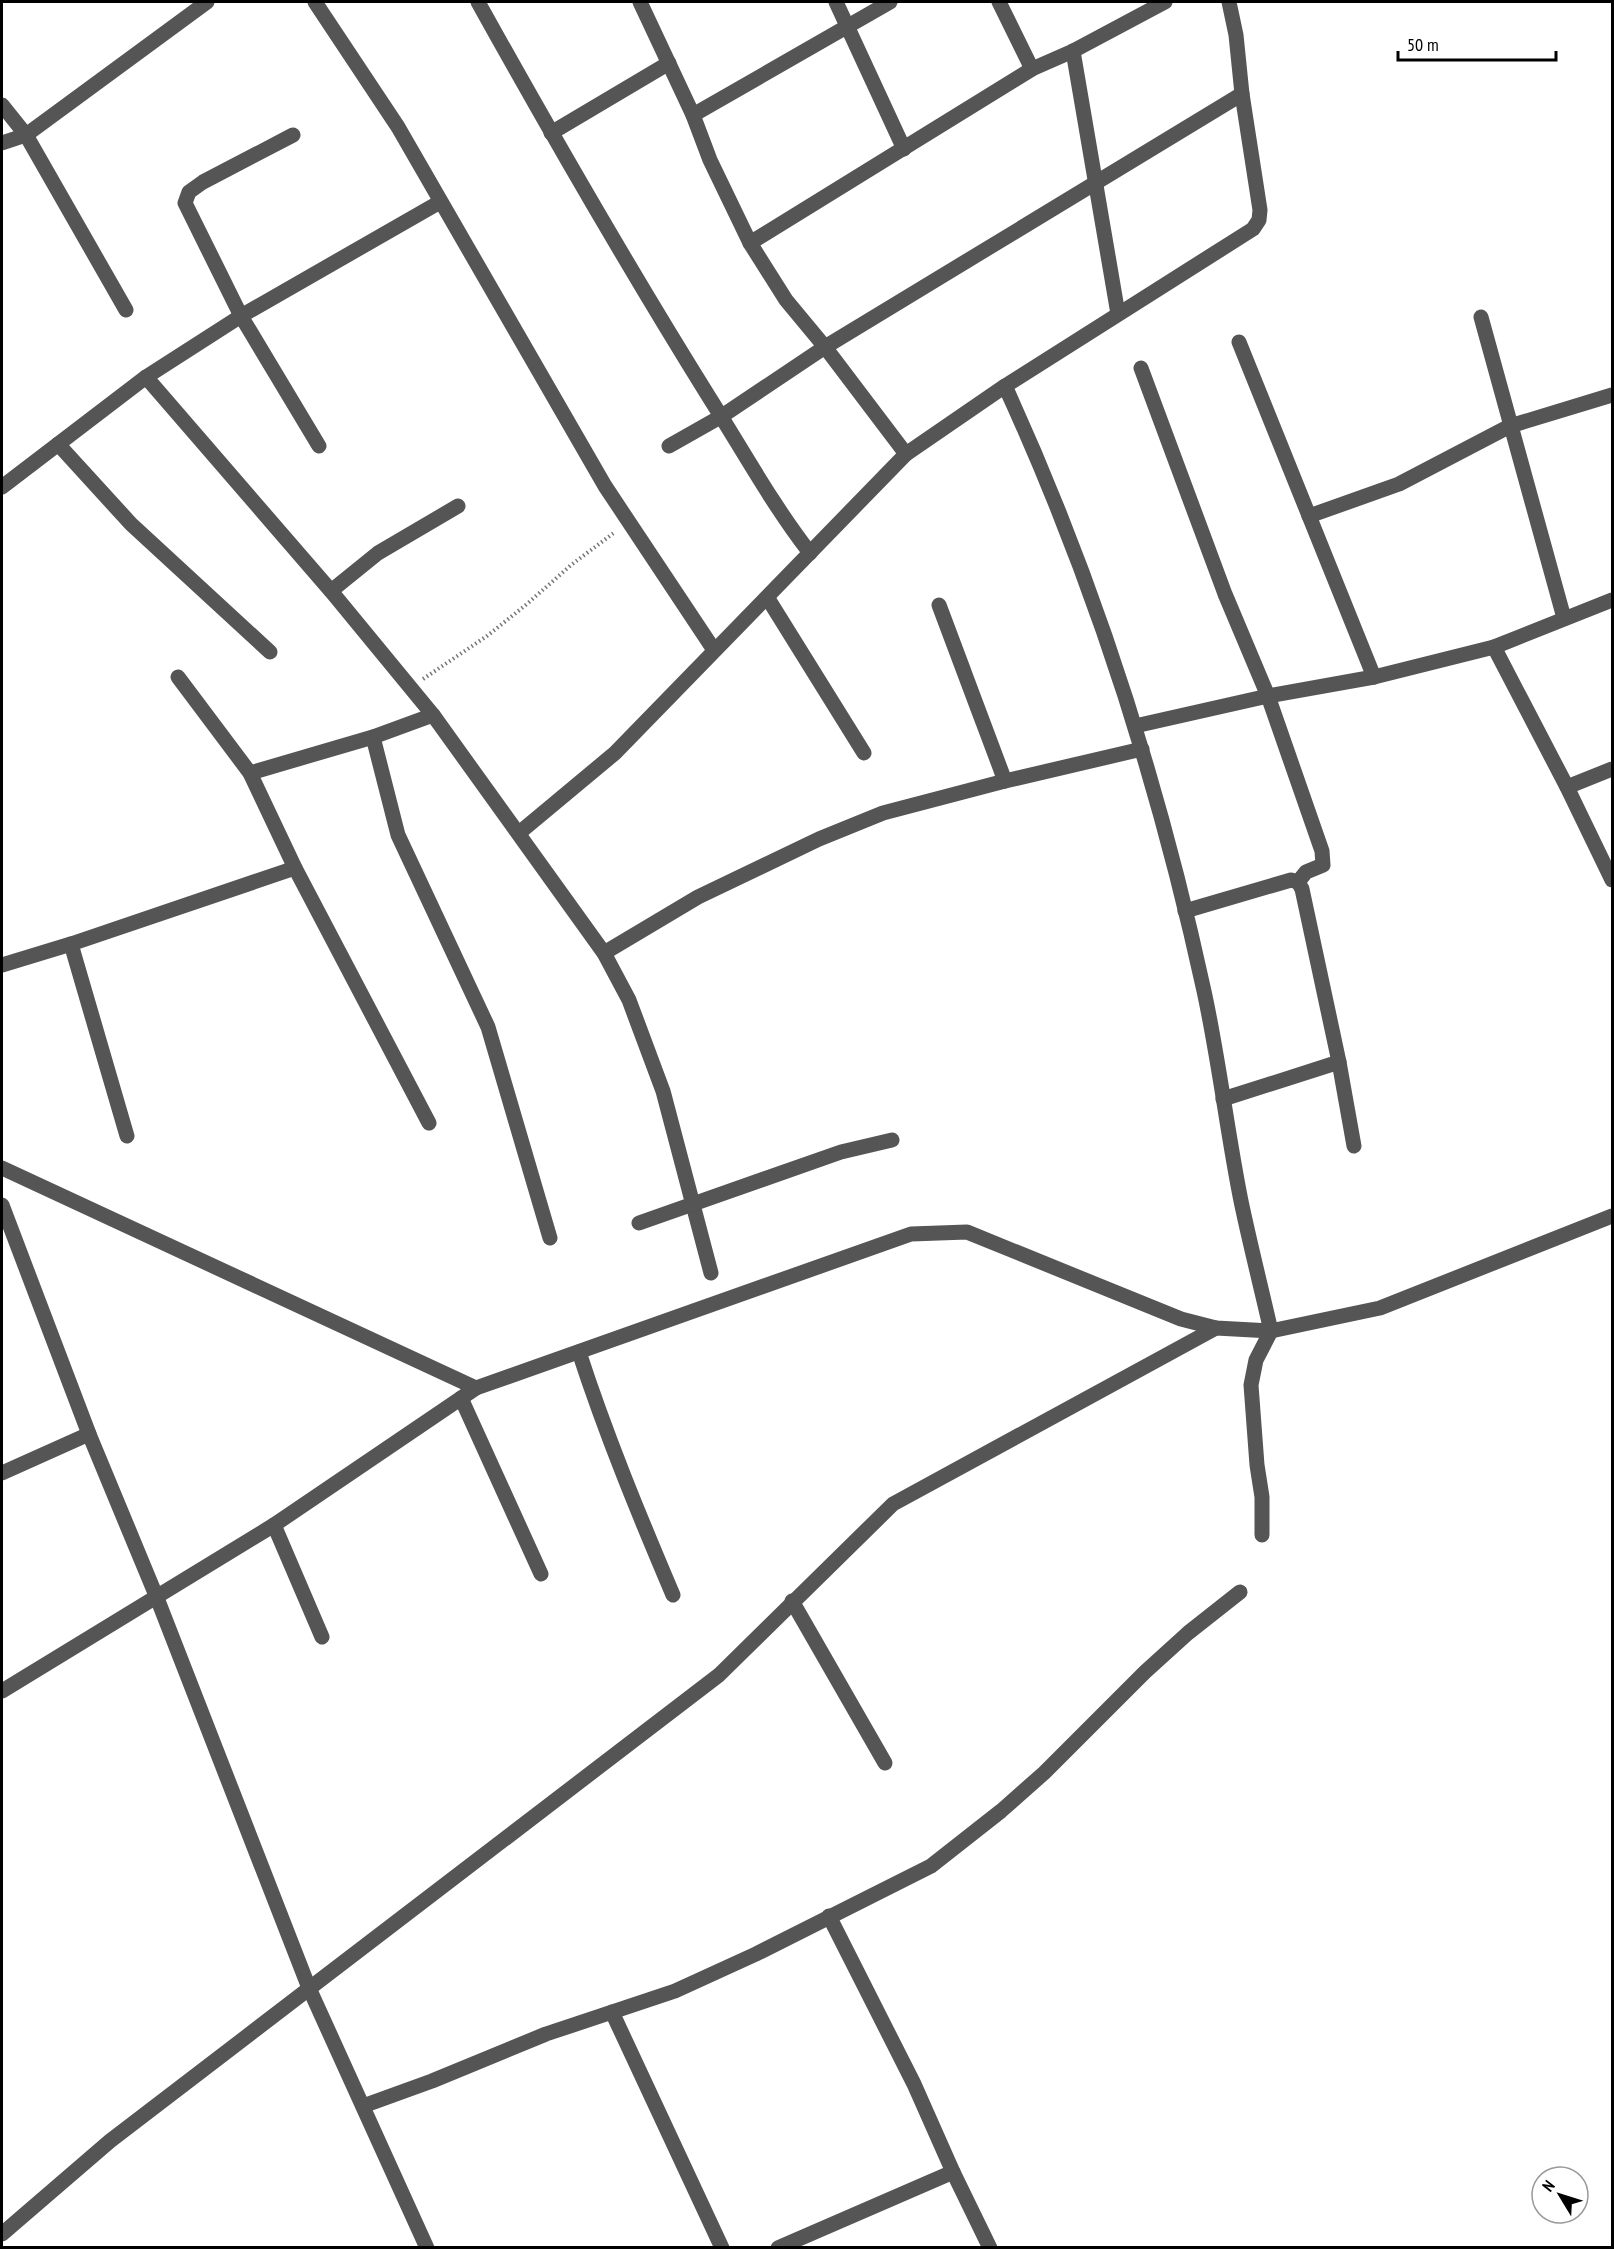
<svg xmlns="http://www.w3.org/2000/svg" width="1614" height="2249" font-family="'PT Sans Narrow',sans-serif">
<style>
.lines{fill:none;stroke-linecap:round;stroke-linejoin:round}
.path{stroke:#777;stroke-width:4;stroke-dasharray:1.5 3;stroke-linecap:butt}
.minor{stroke:#555;stroke-width:15}
</style>
<rect width="100%" height="100%" fill="#fff"/>
<g class="lines">
<path class="path" d="M 423,679 L 487,636 L 527,604 L 571,565 L 615,532"/>
<g class="minor">
<path d="M 315,2 L 398,127 L 605,486 L 714,650"/>
<path d="M 478,2 C 552,135 628,267 709,397 C 742,449 772,504 810,553"/>
<path d="M 640,2 L 693,115 L 710,160 L 750,243 L 786,300 L 825,347 L 906,454"/>
<path d="M 836,2 L 904,149"/>
<path d="M 999,2 L 1032,69"/>
<path d="M 1073,51 L 1118,314"/>
<path d="M 2,105 L 26,135 L 126,310"/>
<path d="M 693,115 L 890,2"/>
<path d="M 551,133 L 669,63"/>
<path d="M 293,135 L 203,182 L 189,192 L 185,203 L 241,316 L 319,446"/>
<path d="M 2,143 L 26,135 L 207,2"/>
<path d="M 750,243 L 1032,69 L 1073,51 L 1165,2"/>
<path d="M 1481,317 L 1564,618"/>
<path d="M 1239,342 L 1374,677"/>
<path d="M 1141,368 L 1225,594 L 1268,696 L 1322,851 L 1323,865 L 1306,872 L 1298,882"/>
<path d="M 146,377 L 331,591 L 433,715 L 604,953 L 629,1000 L 663,1091 L 711,1273"/>
<path d="M 1005,386 C 1094,580 1159,784 1204,991 C 1219,1060 1227,1131 1241,1201 C 1250,1244 1261,1287 1271,1331 L 1256,1360 L 1251,1385 L 1257,1465 L 1262,1497 L 1262,1535"/>
<path d="M 58,444 L 131,524 L 270,652"/>
<path d="M 669,446 L 722,416 L 825,347 L 1242,94"/>
<path d="M 2,487 L 146,377 L 241,316 L 440,202"/>
<path d="M 1309,516 L 1399,484 L 1510,426 L 1612,395"/>
<path d="M 331,591 L 378,553 L 458,506"/>
<path d="M 767,597 L 864,753"/>
<path d="M 939,605 L 1005,781"/>
<path d="M 1494,647 L 1567,787 L 1612,880"/>
<path d="M 178,677 L 250,773 L 295,868 L 429,1123"/>
<path d="M 1135,726 L 1268,696 L 1374,677 L 1494,647 L 1612,600"/>
<path d="M 373,737 L 398,835 L 488,1027 L 550,1238"/>
<path d="M 250,773 L 373,737 L 433,715"/>
<path d="M 1567,787 L 1612,769"/>
<path d="M 519,833 L 615,753 L 906,454 L 1005,386 L 1253,229 L 1259,220 L 1260,210 L 1242,94 L 1236,35 L 1229,2"/>
<path d="M 1185,911 L 1291,880 L 1298,882 L 1302,889 L 1339,1062 L 1354,1146"/>
<path d="M 71,944 L 127,1136"/>
<path d="M 604,953 L 698,897 L 819,839 L 883,813 L 1005,781 L 1142,749"/>
<path d="M 2,965 L 71,944 L 295,868"/>
<path d="M 1223,1099 L 1339,1062"/>
<path d="M 2,1168 L 476,1388 L 911,1234 L 967,1232 L 1181,1319 L 1216,1328 L 1271,1331 L 1380,1308 L 1612,1216"/>
<path d="M 2,1205 L 89,1434 L 157,1598 L 309,1988 L 427,2248"/>
<path d="M 639,1223 L 841,1152 L 892,1140"/>
<path d="M 579,1352 C 606,1435 639,1515 673,1595"/>
<path d="M 461,1398 L 541,1574"/>
<path d="M 2,1473 L 89,1434"/>
<path d="M 274,1525 L 322,1637"/>
<path d="M 792,1601 L 885,1763"/>
<path d="M 2,1691 L 274,1525 L 476,1388"/>
<path d="M 612,2012 L 722,2248"/>
<path d="M 363,2106 L 432,2081 L 546,2034 L 675,1991 L 756,1954 L 931,1866 L 1001,1811 L 1044,1773 L 1145,1672 L 1188,1633 L 1240,1592"/>
<path d="M 953,2172 L 990,2248"/>
<path d="M 2,2234 L 110,2141 L 719,1675 L 893,1504 L 1216,1328"/>
<path d="M 778,2248 L 953,2172 L 914,2084 L 829,1916"/>
</g>
</g>
<rect width="1614" height="2249" fill="none" stroke="#000000" stroke-width="6"/>
<g transform="translate(1560 2195) rotate(308)"><circle r="28" fill="#ffffff" stroke="#999999" stroke-width="1.5"/>
<path d="M0-4.5L10 22L0 15L-10 22Z" fill="#000000"/>
<text y="-9" font-size="16" font-weight="bold" text-anchor="middle" fill="#000000">N</text>
</g>
<path d="M1398 51v9h158v-9" fill="none" stroke="#000000" stroke-width="3"/>
<text x="1407" y="51" font-size="18" fill="#000000" stroke="#ffffff" stroke-width="4.5" paint-order="stroke">50 m</text>
</svg>
